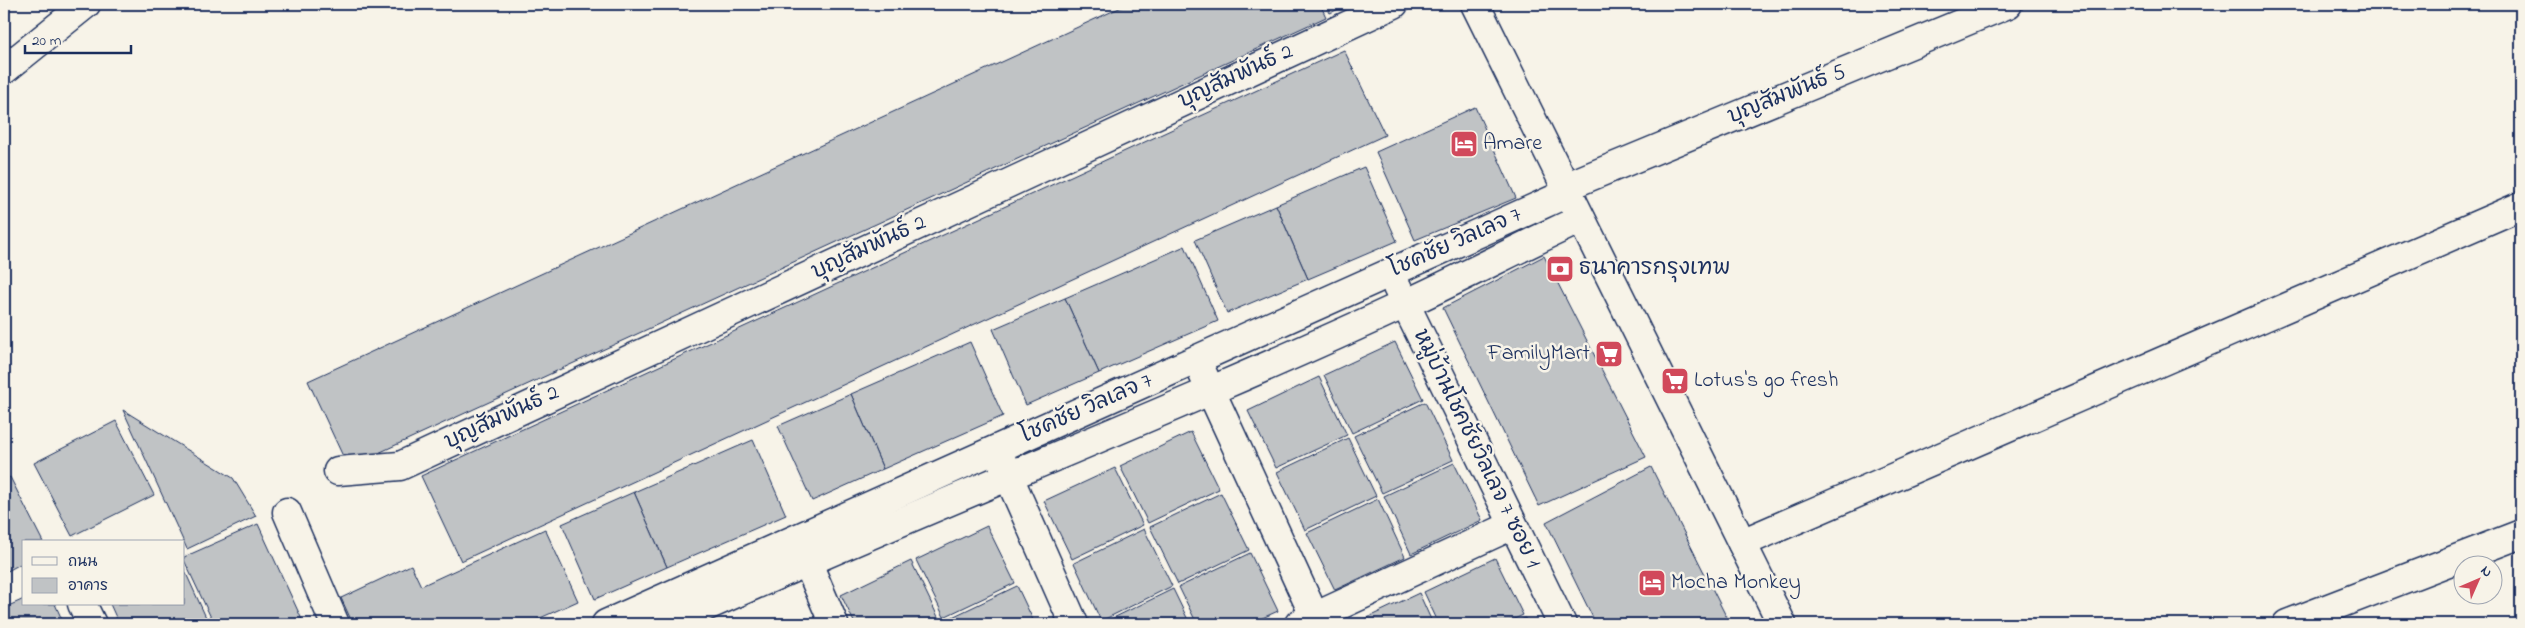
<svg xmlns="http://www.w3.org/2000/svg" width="2525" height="628" font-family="'Indie Flower','Playpen Sans Thai',sans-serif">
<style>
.building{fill:#c0c3c5;stroke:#1b2f5e}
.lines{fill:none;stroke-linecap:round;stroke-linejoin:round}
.minor-casing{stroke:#1b2f5e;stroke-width:31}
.minor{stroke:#f7f3e8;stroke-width:28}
.labels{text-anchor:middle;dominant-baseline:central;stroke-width:5;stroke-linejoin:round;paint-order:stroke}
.street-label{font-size:22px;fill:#1b2f5e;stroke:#f7f3e8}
.poi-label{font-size:22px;fill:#1b2f5e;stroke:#f7f3e8;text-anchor:start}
</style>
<rect width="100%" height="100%" fill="#f7f3e8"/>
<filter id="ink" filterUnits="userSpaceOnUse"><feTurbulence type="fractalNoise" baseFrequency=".02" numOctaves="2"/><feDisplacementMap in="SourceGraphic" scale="10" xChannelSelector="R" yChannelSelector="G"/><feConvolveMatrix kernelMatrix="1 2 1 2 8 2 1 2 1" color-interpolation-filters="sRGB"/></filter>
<g filter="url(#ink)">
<g class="building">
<path d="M 1128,4 L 1320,4 L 1326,17 L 348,467 L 308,381 Z"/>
<path d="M 1325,4 L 1350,4 L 1330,13 Z"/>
<path d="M 1344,50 L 1385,135 L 461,561 L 421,476 Z"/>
<path d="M 1475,107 L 1516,198 L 1415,240 L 1376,152 Z"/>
<path d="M 1364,167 L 1397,241 L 1308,279 L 1276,205 Z"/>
<path d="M 1276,205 L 1308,279 L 1227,313 L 1195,240 Z"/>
<path d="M 1185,246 L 1218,321 L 1099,373 L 1065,298 Z"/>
<path d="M 1544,256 L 1646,457 L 1539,506 L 1443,308 Z"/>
<path d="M 1065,298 L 1099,373 L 1026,405 L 993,329 Z"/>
<path d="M 970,342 L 1003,416 L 883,469 L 851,394 Z"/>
<path d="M 1395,342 L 1423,399 L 1352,433 L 1324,375 Z"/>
<path d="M 1319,377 L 1347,435 L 1276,468 L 1248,411 Z"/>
<path d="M 851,394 L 883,469 L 812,501 L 778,426 Z"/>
<path d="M 1425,402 L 1453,460 L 1382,493 L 1354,436 Z"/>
<path d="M 123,410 L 233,478 L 256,516 L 187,549 Z"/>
<path d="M 116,421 L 154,495 L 72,536 L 34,463 Z"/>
<path d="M 1191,432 L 1219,489 L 1148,523 L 1120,466 Z"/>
<path d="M 1348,438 L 1376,496 L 1305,530 L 1277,472 Z"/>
<path d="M 753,440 L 786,515 L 667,567 L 634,492 Z"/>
<path d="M 1454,463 L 1482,520 L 1411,554 L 1384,496 Z"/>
<path d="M 1651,467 L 1730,624 L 1596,624 L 1546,522 Z"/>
<path d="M 1115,468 L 1143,525 L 1072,559 L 1044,501 Z"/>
<path d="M 10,477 L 43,542 L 24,542 L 24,562 L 4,573 L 4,480 Z"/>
<path d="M 634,492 L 667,567 L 595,599 L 562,524 Z"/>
<path d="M 1221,493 L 1249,550 L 1178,584 L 1150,527 Z"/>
<path d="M 1378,499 L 1405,557 L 1335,590 L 1307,533 Z"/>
<path d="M 258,524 L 304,624 L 214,624 L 184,560 L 184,557 Z"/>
<path d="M 987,526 L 1015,583 L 944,617 L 916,560 Z"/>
<path d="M 545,529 L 578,601 L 527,624 L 353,624 L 341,598 L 411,565 L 421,586 Z"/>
<path d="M 1144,529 L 1172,586 L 1101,621 L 1074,563 Z"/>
<path d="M 1250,553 L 1278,611 L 1249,624 L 1197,624 L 1179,587 Z"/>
<path d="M 1495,558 L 1523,615 L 1504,624 L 1439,624 L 1424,592 Z"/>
<path d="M 911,561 L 939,619 L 928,624 L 855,624 L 841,595 Z"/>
<path d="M 184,569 L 209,624 L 119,624 L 110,604 L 184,604 Z"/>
<path d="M 1017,586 L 1035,624 L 948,624 L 946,620 Z"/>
<path d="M 1173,589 L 1190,624 L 1103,624 L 1103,623 Z"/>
<path d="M 1419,593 L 1433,624 L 1354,624 Z"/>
<path d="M 24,599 L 24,604 L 55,604 L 64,624 L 4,624 L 4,608 Z"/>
<path d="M 1525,618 L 1527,624 L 1512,624 Z"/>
</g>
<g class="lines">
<defs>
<g id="minor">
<path d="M 1475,4 L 1782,624"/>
<path d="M 4,70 L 86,4"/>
<path d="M 1565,187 L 2008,4"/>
<path d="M 1397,287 L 1562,624"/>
<path d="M 1203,374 L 1318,624"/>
<path d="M 1001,459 L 1074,624"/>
<path d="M 338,471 L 400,466 L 1394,4"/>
<path d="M 287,512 L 335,624"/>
<path d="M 1742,543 L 2521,206"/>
<path d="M 800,545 L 834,624"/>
<path d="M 82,604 L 92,624"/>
<path d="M 606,624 L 1568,193"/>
<path d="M 667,624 C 911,513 1161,417 1405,304 C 1464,277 1522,246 1581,219"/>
<path d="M 1299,624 L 1513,525"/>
<path d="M 2287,624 L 2521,534"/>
</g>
</defs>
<use href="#minor" class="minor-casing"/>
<use href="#minor" class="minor"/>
</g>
</g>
<defs>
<symbol id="hotel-square" viewBox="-11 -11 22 22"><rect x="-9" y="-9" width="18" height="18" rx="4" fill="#d1495b" stroke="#f7f3e8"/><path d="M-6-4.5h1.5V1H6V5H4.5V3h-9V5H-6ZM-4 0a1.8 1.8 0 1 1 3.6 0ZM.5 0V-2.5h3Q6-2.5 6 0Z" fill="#fff"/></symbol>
<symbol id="bank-square" viewBox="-11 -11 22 22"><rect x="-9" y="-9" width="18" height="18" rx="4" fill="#d1495b" stroke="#f7f3e8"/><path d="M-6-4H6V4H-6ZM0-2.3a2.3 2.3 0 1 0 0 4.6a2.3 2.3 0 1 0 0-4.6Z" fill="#fff"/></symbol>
<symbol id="supermarket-square" viewBox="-11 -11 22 22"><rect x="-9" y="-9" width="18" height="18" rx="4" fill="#d1495b" stroke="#f7f3e8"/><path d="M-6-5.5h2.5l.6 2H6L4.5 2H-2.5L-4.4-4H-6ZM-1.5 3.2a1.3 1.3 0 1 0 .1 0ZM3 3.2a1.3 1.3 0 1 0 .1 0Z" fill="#fff"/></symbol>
</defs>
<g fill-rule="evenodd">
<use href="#hotel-square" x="1448" y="128" width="32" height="32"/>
<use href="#bank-square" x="1544" y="253" width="32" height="32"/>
<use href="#supermarket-square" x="1593" y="338" width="32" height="32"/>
<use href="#supermarket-square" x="1659" y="365" width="32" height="32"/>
<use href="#hotel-square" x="1636" y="567" width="32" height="32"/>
</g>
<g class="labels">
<g class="street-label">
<text transform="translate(1236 77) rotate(-25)">บุญสัมพันธ์ 2</text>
<text transform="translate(1787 95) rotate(-22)">บุญสัมพันธ์ 5</text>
<text transform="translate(1456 243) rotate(-24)">โชคชัย วิลเลจ 7</text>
<text transform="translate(869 248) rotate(-25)">บุญสัมพันธ์ 2</text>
<text transform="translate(1087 409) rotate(-24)">โชคชัย วิลเลจ 7</text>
<text transform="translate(502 418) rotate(-25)">บุญสัมพันธ์ 2</text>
<text transform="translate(1476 449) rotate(64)">หมู่บ้านโชคชัยวิลเลจ 7 ซอย 1</text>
</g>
<g class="poi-label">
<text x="1483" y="144">Amare</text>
<text x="1579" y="269">ธนาคารกรุงเทพ</text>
<text x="1590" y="354" text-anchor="end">FamilyMart</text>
<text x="1694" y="381">Lotus's go fresh</text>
<text x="1671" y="583">Mocha Monkey</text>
</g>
</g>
<rect width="2525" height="628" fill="none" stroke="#f7f3e8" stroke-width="20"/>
<rect x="10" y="10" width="2505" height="608" fill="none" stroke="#1b2f5e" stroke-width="2" filter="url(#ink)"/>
<rect x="22" y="540" width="162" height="65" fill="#f7f3e8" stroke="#9fa5b1"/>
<rect x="32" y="557" width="25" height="8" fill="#f7f3e8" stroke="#9fa5b1"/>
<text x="68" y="566" font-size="15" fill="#1b2f5e">ถนน</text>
<rect x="32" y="578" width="25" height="15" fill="#c0c3c5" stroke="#9fa5b1"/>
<text x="68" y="590" font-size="15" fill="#1b2f5e">อาคาร</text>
<g transform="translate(2478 580) rotate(45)"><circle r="24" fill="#f7f3e8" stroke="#9fa5b1"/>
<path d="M0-4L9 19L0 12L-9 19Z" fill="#d1495b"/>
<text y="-8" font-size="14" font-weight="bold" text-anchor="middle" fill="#1b2f5e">N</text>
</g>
<path d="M25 45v8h106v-8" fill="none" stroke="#1b2f5e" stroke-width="2.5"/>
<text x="32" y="45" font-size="15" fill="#1b2f5e" stroke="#f7f3e8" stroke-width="4" paint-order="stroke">20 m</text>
</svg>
